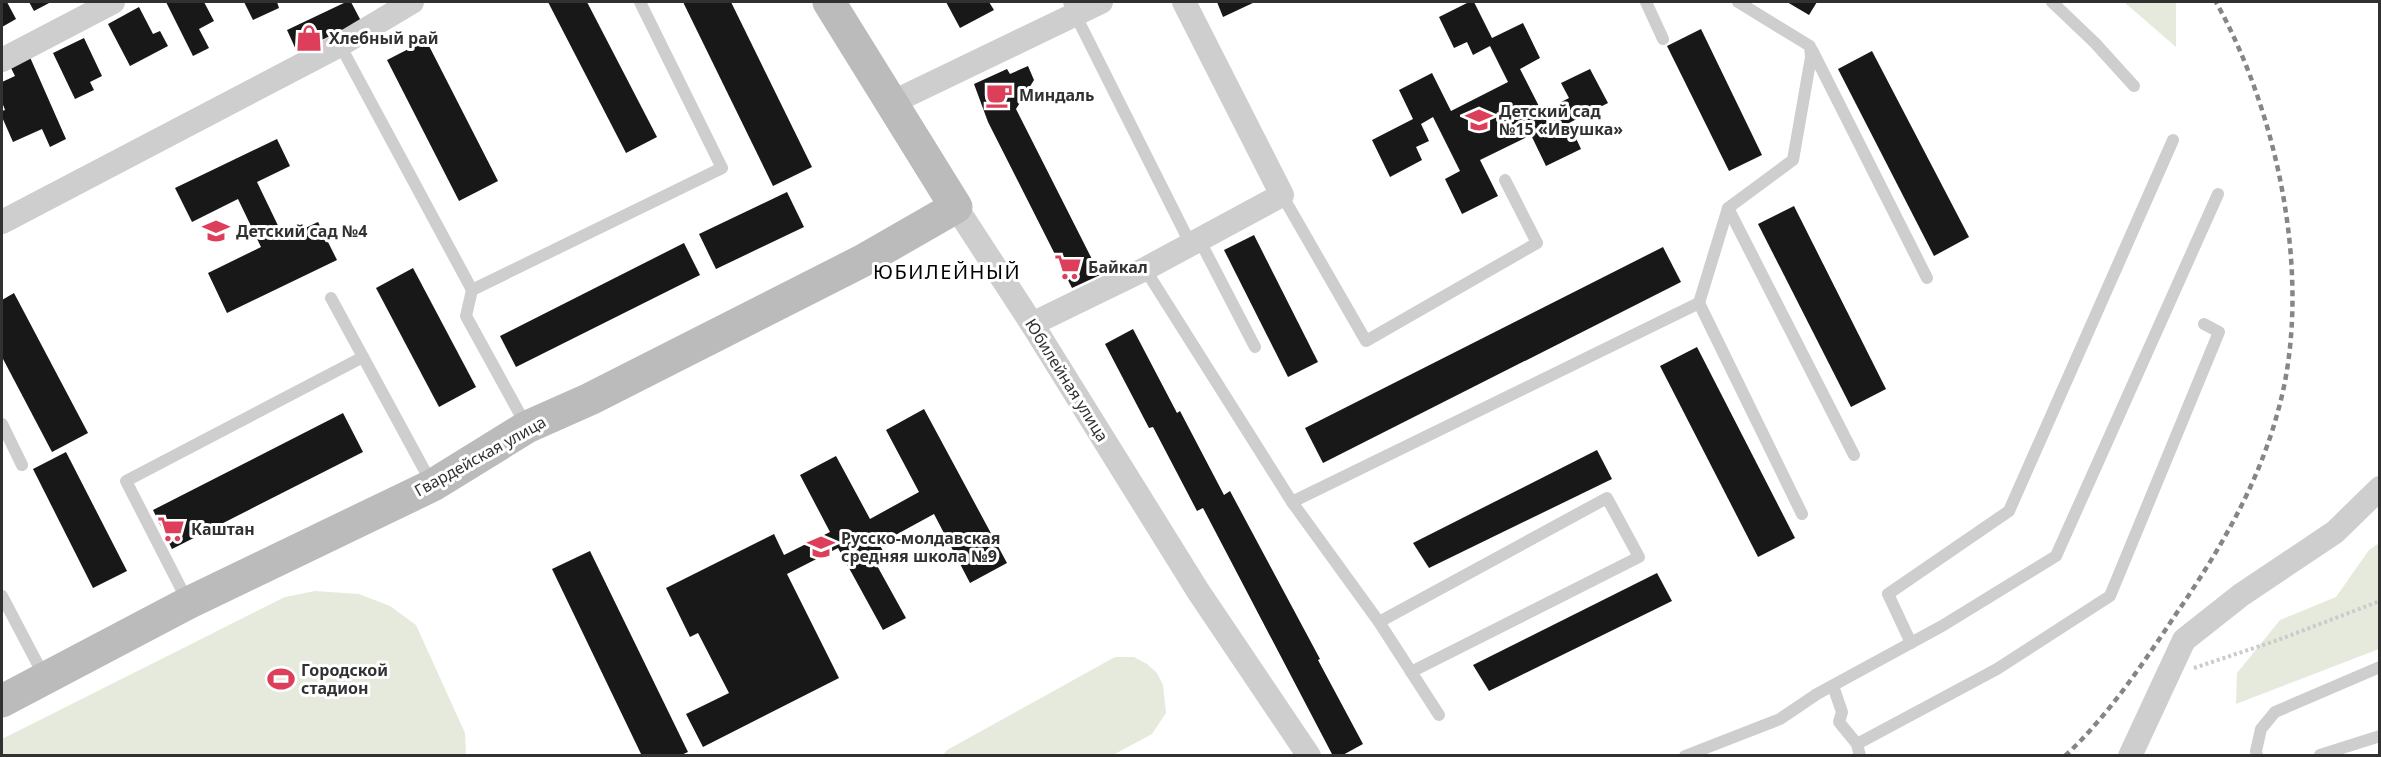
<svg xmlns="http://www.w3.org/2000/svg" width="2381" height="757" font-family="'Noto Sans',sans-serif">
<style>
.green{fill:#e5eadd}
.building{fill:#181818}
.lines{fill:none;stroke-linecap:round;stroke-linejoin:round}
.path{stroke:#cbcbcb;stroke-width:4;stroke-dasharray:3 3;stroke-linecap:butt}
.lane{stroke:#cecece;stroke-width:12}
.street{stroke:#cecece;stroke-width:24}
.secondary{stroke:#bbb;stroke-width:33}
.rail{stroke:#868686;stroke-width:4.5;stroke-dasharray:6 4.5;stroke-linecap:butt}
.labels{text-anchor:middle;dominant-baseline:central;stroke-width:6;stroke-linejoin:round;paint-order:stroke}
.poi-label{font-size:16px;font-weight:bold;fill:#313131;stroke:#fff;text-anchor:start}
.street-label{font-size:16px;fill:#313131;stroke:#fff}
.quarter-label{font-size:20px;letter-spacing:1.5px;fill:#000;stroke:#fff}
</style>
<rect width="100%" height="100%" fill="#fff"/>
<g class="green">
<path d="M 2124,2 L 2176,2 L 2176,47 Z"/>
<path d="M 2379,543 L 2379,649 L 2236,704 L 2237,673 L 2280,620 L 2336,597 L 2369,550 Z"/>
<path d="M 315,591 L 359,594 L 390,606 L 416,625 L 465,733 L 466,755 L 2,755 L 2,739 L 285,597 Z"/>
<path d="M 1115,657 L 1134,657 L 1147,664 L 1157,673 L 1163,685 L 1166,713 L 1152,734 L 1113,755 L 943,755 L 947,750 Z"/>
</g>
<g class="building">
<path d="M 2,2 L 7,2 L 16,19 L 2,27 Z"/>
<path d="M 29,2 L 51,2 L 34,11 Z"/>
<path d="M 166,2 L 204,2 L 214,21 L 199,29 L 209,48 L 193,56 Z"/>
<path d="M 244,2 L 277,2 L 279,8 L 253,20 Z"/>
<path d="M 346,2 L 351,2 L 361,21 L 297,52 L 287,30 Z"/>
<path d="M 548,2 L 587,2 L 657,137 L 626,153 Z"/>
<path d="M 683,2 L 731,2 L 812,167 L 773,186 Z"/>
<path d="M 946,2 L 989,2 L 994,10 L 960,28 Z"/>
<path d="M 1217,2 L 1255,2 L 1223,17 Z"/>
<path d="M 1469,2 L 1474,2 L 1492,38 L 1523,23 L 1540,58 L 1520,69 L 1548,124 L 1565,115 L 1559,103 L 1569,98 L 1561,83 L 1590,69 L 1608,103 L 1569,123 L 1581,149 L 1546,166 L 1531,135 L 1480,160 L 1498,196 L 1462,214 L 1445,179 L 1460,171 L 1433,117 L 1421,124 L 1429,141 L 1416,147 L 1422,160 L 1390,177 L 1372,140 L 1413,119 L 1399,90 L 1432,73 L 1451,111 L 1508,82 L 1490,46 L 1473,55 L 1467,42 L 1454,48 L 1439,17 Z"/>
<path d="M 1787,2 L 1817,2 L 1809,15 Z"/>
<path d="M 139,7 L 153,34 L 160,31 L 168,46 L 130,66 L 108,24 Z"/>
<path d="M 1701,29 L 1762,155 L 1729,171 L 1667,46 Z"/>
<path d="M 84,38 L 102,76 L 90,82 L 94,90 L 75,99 L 53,53 Z"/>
<path d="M 426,40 L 498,181 L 459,201 L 387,60 Z"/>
<path d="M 1872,51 L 1969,237 L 1934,256 L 1838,69 Z"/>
<path d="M 29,55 L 66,139 L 50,147 L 42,129 L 13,142 L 2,117 L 2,111 L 5,110 L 2,102 L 2,82 L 15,76 L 9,64 Z"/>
<path d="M 1028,66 L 1034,80 L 1016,109 L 1100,275 L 1072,288 L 988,122 L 974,84 L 1007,69 L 1010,74 Z"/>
<path d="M 277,139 L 290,166 L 257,182 L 284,238 L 318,222 L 337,260 L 227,313 L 208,273 L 261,247 L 238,199 L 192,222 L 175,188 Z"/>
<path d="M 787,192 L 804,227 L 716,269 L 699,234 Z"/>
<path d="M 1794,206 L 1886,389 L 1851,407 L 1758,224 Z"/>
<path d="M 1254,235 L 1318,362 L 1288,377 L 1224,250 Z"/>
<path d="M 684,243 L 700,275 L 516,367 L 500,336 Z"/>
<path d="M 1663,247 L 1681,282 L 1323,463 L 1305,428 Z"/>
<path d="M 413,268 L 476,387 L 439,407 L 376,288 Z"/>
<path d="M 14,293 L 88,433 L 52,452 L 2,357 L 2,300 Z"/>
<path d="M 1133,329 L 1177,413 L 1180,411 L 1224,495 L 1230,491 L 1320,659 L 1318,660 L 1363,744 L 1341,756 L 1333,756 L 1203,508 L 1197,511 L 1153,427 L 1149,428 L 1105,344 Z"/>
<path d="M 1697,347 L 1795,538 L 1758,557 L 1660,366 Z"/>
<path d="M 924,409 L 1007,563 L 970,583 L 934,514 L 879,544 L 886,556 L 875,562 L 906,618 L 883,630 L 838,548 L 787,574 L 839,678 L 703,747 L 686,714 L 729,693 L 698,633 L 690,637 L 666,588 L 774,534 L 784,555 L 830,532 L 800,475 L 836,456 L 870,519 L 919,492 L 886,430 Z"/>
<path d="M 343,413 L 363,452 L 172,549 L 153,510 Z"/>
<path d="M 1597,450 L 1612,479 L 1429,568 L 1413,543 Z"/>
<path d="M 66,452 L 127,571 L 93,588 L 33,469 Z"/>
<path d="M 590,551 L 688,752 L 679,756 L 642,756 L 552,569 Z"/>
<path d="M 1657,573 L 1672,601 L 1489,691 L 1473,665 Z"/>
</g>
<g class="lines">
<path class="path" d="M 2194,668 L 2278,640 L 2380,601"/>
<g class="lane">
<path d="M 1069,2 L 1191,245"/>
<path d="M 1646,2 L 1663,39"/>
<path d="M 2052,2 L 2095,43 L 2134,86"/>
<path d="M 340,45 L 472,290"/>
<path d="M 1812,50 L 1927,278"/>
<path d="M 1282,195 L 1366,341 L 1537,243 L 1505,180"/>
<path d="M 1728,208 L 1854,455"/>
<path d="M 1200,241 L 1255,347"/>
<path d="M 1145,269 L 1292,502 L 1699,303 L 1728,208 L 1793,160 L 1811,57 L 1810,46 L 1738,2"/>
<path d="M 331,298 L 432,484"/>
<path d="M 1699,303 L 1802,514"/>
<path d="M 2,424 L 22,465"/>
<path d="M 527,427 L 466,316 L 472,290 L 722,168 L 640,2"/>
<path d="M 1292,502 L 1379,622 L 1439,715"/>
<path d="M 2,596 L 45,678"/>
<path d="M 188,602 L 126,481 L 363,357"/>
<path d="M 1379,622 L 1607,498 L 1639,557 L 1411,672"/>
<path d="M 1911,643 L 1888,594 L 2009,511 L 2173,140"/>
<path d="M 1833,686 L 1842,712 L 1839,722 L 1857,744"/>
<path d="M 2320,755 L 2380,736"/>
<path d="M 1685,756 L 1780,719 L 1817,694 L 1942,626 L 2056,556 L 2218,194"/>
<path d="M 1860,756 L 1857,744 L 1997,669 L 2110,596 L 2219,332 L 2204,324"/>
<path d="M 2257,756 L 2256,751 L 2261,729 L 2275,712 L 2380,667"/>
</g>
<g class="street">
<path d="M 2,60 L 113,2"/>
<path d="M 891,103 L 1101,2"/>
<path d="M 956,207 L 1032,324 L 1198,591 L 1309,756"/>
<path d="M 2,222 L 340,45 L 412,2"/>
<path d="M 1032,324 L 1145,269 L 1282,195 L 1184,2"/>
<path d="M 2130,756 L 2184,640 L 2241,595 L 2335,532 L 2380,488"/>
</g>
<path class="secondary" d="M 2,701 L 188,603 L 433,485 L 527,427 L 590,399 L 862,261 L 956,207 L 829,2"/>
<path class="rail" d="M 2065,756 C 2108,716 2142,665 2174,617 C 2218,553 2258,486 2278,411 C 2314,284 2279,115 2216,2"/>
</g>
<defs>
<symbol id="shop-bare" viewBox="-9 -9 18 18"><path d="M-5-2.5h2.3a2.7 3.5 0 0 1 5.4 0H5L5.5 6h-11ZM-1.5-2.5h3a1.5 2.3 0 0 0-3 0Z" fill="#dd3e59" stroke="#fff" stroke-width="2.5" paint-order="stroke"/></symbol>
<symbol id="cafe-bare" viewBox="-9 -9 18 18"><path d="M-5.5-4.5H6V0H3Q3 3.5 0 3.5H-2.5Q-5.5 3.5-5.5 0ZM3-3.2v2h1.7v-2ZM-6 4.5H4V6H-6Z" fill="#dd3e59" stroke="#fff" stroke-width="2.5" paint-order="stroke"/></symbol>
<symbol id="school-bare" viewBox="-9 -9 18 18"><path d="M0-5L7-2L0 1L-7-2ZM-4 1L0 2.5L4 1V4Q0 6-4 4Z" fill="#dd3e59" stroke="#fff" stroke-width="2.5" paint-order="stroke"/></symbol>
<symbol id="supermarket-bare" viewBox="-9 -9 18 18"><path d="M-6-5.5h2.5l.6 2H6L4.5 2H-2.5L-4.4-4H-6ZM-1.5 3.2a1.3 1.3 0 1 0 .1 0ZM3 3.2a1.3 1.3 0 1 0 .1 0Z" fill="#dd3e59" stroke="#fff" stroke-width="2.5" paint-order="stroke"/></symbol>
<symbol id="stadium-bare" viewBox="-9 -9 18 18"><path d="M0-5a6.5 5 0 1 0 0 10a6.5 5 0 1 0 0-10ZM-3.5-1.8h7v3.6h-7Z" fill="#dd3e59" stroke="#fff" stroke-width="2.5" paint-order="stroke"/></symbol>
</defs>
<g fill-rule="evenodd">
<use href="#shop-bare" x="290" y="19" width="38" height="38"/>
<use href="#cafe-bare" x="980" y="76" width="38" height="38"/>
<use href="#school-bare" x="1460" y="101" width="38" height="38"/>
<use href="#school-bare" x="197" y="212" width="38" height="38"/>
<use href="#supermarket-bare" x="1049" y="248" width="38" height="38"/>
<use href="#supermarket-bare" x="152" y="510" width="38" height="38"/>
<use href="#school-bare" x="802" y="528" width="38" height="38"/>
<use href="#stadium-bare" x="262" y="660" width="38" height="38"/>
</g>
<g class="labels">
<g class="poi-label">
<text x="329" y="38">Хлебный рай</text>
<text x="1019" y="95">Миндаль</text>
<text x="1499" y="111">Детский сад<tspan x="1499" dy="18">№15 «Ивушка»</tspan></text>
<text x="236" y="231">Детский сад №4</text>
<text x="1088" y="267">Байкал</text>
<text x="191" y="529">Каштан</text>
<text x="841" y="538">Русско-молдавская<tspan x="841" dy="18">средняя школа №9</tspan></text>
<text x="301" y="670">Городской<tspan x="301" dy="18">стадион</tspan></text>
</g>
<g class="street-label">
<text transform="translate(1067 380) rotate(58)">Юбилейная улица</text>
<text transform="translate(480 456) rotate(-29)">Гвардейская улица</text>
</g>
<g class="quarter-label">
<text x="947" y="271">ЮБИЛЕЙНЫЙ</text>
</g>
</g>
<rect width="2381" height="757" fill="none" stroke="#313131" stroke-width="6"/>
</svg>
